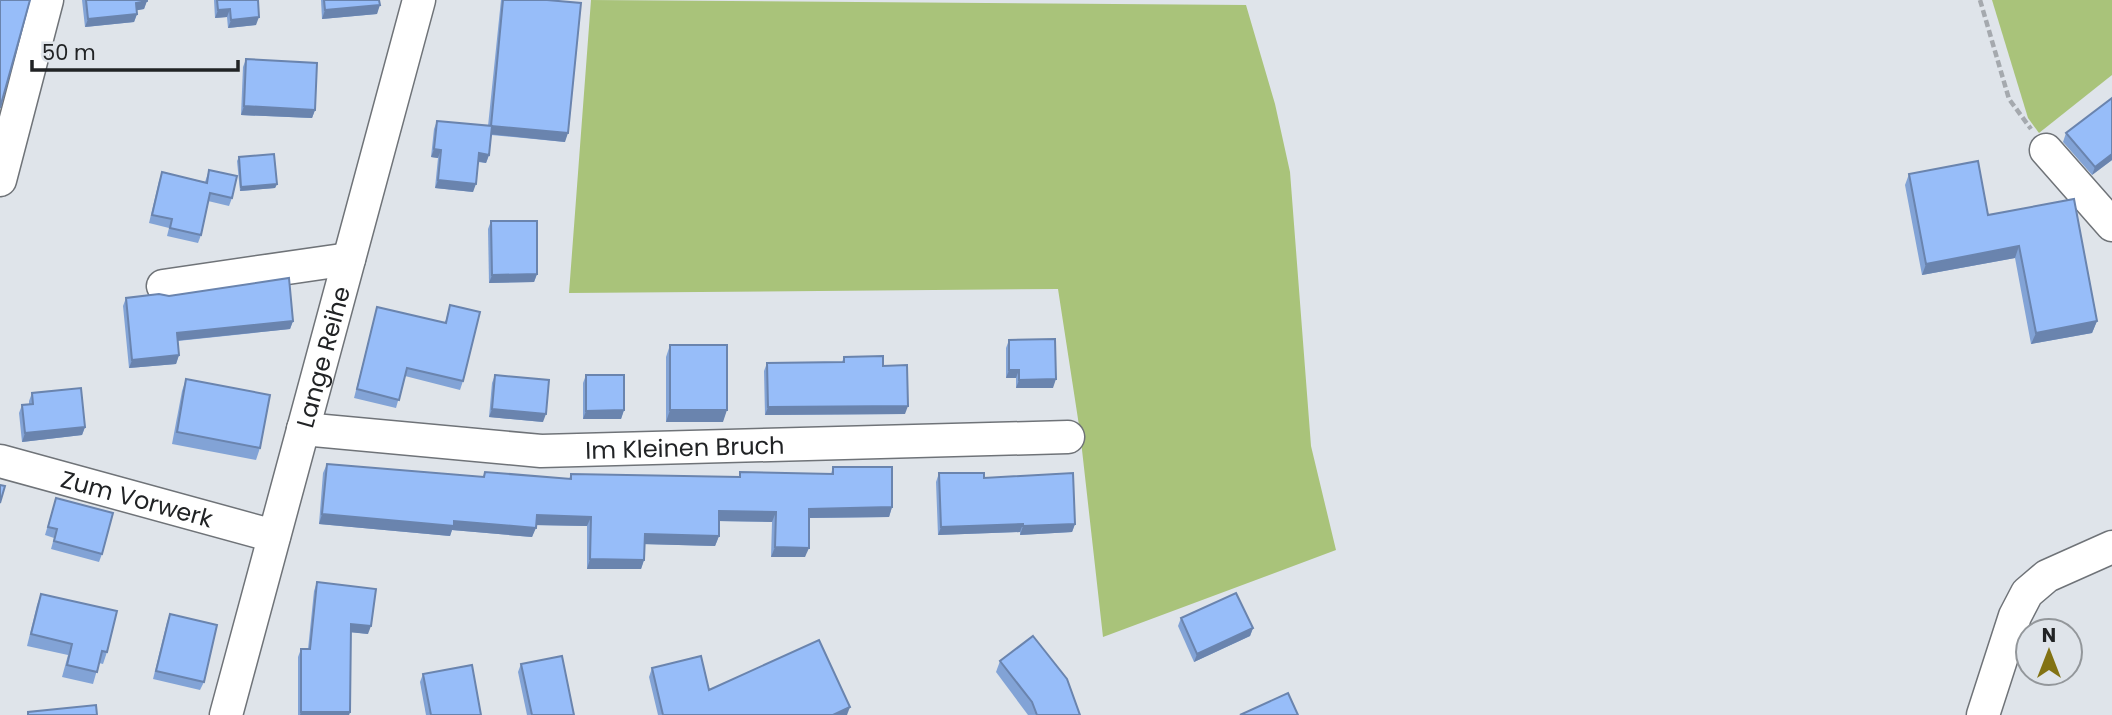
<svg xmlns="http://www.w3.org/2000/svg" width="2112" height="715" font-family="Poppins,sans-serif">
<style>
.green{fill:#a9c37a}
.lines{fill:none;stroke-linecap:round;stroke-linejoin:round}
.minor-casing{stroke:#6f7378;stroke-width:35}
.path{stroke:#a5a9ae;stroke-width:4.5;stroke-dasharray:7 3.5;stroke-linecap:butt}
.minor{stroke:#fff;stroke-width:32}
.wall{fill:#82a3d6}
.shaded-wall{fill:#6a84ae}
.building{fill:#97bdf9;stroke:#6a84ae;stroke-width:2}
.labels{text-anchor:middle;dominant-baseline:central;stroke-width:7;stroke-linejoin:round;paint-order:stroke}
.street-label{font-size:24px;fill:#212325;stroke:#dfe4ea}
</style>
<rect width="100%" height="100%" fill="#dfe4ea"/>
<g class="green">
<path d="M 591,0 L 1246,5 L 1275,104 L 1290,172 L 1311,446 L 1336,550 L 1103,637 L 1080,432 L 1058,289 L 569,293 Z"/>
<path d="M 1992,0 L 2112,0 L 2112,75 L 2039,133 L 2028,118 Z"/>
</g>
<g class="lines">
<defs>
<g id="minor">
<path d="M 2046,150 L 2112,225"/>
<path d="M 0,180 L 47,0"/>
<path d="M 163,286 L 349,259"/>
<path id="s1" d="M 303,429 L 541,451 L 1068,437"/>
<path id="s2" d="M 0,461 L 274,536"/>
<path id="s3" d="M 226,715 L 419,0"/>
<path d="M 1983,715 L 2015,616 L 2027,593 L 2047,576 L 2112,547"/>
</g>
</defs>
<use href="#minor" class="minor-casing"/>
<path class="path" d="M 1980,0 L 2009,99 L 2031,129"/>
<use href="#minor" class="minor"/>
</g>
<g class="wall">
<path d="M 82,0 L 147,0 L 144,9 L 137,10 L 137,14 L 134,22 L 85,27 Z"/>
<path d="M 214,0 L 258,0 L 256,25 L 228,28 L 227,17 L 215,18 Z"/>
<path d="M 321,0 L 379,0 L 377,14 L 322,19 Z"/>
<path d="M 501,0 L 547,0 L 565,142 L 491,135 L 489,155 L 486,163 L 478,162 L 473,192 L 435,188 L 438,158 L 431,157 L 434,129 L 437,121 L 488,126 Z"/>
<path d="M 246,59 L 315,110 L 312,118 L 241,115 L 243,67 Z"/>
<path d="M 2112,98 L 2112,160 L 2092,175 L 2063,142 L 2066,133 Z"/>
<path d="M 239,157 L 277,184 L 275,188 L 240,191 L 237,161 Z"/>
<path d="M 209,170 L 232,198 L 229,206 L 208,201 L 201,235 L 198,243 L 167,236 L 169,228 L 149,223 L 159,181 L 162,172 L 205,182 Z"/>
<path d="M 1909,174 L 1988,215 L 2097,321 L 2092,333 L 2031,344 L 2015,258 L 1922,275 L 1905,185 Z"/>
<path d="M 491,221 L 537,274 L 534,282 L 489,283 L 488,229 Z"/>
<path d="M 126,298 L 293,321 L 290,329 L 178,341 L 179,355 L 176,364 L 129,368 L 123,306 Z"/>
<path d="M 450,305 L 463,381 L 460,390 L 405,376 L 396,408 L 354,398 L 377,307 L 445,323 Z"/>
<path d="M 1009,340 L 1053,388 L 1016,388 L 1016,378 L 1006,378 L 1006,348 Z"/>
<path d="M 670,345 L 723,422 L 666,422 L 666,357 Z"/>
<path d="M 844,357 L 883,366 L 905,414 L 765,415 L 764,371 L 767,363 L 842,362 Z"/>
<path d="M 495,375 L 543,422 L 489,417 L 492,383 Z"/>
<path d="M 586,375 L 624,410 L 621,419 L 583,419 L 583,383 Z"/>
<path d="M 186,379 L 260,448 L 256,460 L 172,444 L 182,391 Z"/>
<path d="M 32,393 L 85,427 L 82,435 L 22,442 L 19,413 L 22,405 L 29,404 L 29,401 Z"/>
<path d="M 327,464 L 483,477 L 485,472 L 569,479 L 571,474 L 739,477 L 740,472 L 831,474 L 833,467 L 892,507 L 889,517 L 809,518 L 805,557 L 771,557 L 772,522 L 719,521 L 719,536 L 715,546 L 644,544 L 644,560 L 641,569 L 587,569 L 587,526 L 536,525 L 532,537 L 452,530 L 450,536 L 319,524 L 323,473 Z"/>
<path d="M 939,473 L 984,478 L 1075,524 L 1072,532 L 1020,535 L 1020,532 L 938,535 L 936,482 Z"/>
<path d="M 56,498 L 102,554 L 99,562 L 51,549 L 54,538 L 45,535 Z"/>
<path d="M 317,582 L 368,634 L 351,632 L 350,712 L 349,715 L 298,715 L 298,657 L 301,649 L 308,649 L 314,591 Z"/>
<path d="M 41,594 L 107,652 L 103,664 L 99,663 L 93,684 L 62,677 L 68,655 L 27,646 L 37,605 Z"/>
<path d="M 170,614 L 204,682 L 200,690 L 153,679 L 167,622 Z"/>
<path d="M 1181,618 L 1253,628 L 1250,636 L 1194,662 L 1178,626 Z"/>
<path d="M 1000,661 L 1080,715 L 1028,715 L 996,672 Z"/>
<path d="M 521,664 L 574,715 L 527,715 L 518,672 Z"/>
<path d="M 652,668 L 709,690 L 847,715 L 658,715 L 649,677 Z"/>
<path d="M 423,674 L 481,715 L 426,715 L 420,682 Z"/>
</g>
<g class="shaded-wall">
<path d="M 147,1 L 144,9 L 133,11 L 136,3 Z"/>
<path d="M 380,5 L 377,14 L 322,19 L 325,10 Z"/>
<path d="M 230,9 L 227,17 L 215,18 L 218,10 Z"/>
<path d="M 137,14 L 134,22 L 85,27 L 88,19 Z"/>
<path d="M 259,17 L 256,25 L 228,28 L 231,20 Z"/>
<path d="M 244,106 L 315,110 L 312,118 L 241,115 Z"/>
<path d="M 491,126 L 568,133 L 565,142 L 488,134 Z"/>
<path d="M 434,149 L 441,150 L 438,158 L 431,157 Z"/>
<path d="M 479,153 L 489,155 L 486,163 L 476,161 Z"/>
<path d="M 2112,154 L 2112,160 L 2092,175 L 2095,167 Z"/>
<path d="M 438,180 L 476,184 L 473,192 L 435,188 Z"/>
<path d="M 277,184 L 275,188 L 240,191 L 241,187 Z"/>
<path d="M 2019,246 L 2015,258 L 1922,275 L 1926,264 Z"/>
<path d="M 537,274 L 534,282 L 489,283 L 492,275 Z"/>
<path d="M 293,321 L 290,329 L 174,341 L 177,333 Z"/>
<path d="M 2097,321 L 2092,333 L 2031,344 L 2036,333 Z"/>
<path d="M 179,355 L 176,364 L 129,368 L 132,360 Z"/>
<path d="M 1009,370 L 1019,370 L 1016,378 L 1006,378 Z"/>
<path d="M 1056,379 L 1053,388 L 1016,388 L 1019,380 Z"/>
<path d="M 908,406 L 905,414 L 765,415 L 768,407 Z"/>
<path d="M 492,409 L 546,414 L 543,422 L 489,417 Z"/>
<path d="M 624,410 L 621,419 L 583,419 L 586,411 Z"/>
<path d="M 670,410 L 727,410 L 723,422 L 666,422 Z"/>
<path d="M 85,427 L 82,435 L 22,442 L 25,433 Z"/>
<path d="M 892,507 L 889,517 L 806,518 L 809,509 Z"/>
<path d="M 719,511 L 776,512 L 772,522 L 716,521 Z"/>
<path d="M 322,514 L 454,521 L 536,528 L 532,537 L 452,530 L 450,536 L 319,524 Z"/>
<path d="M 537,515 L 591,517 L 587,526 L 533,525 Z"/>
<path d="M 1023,524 L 1020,532 L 938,535 L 941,527 Z"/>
<path d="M 1075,524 L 1072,532 L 1020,535 L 1023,526 Z"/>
<path d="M 645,534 L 719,536 L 715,546 L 641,544 Z"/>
<path d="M 775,547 L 809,548 L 805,557 L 771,557 Z"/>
<path d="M 590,559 L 644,560 L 641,569 L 587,569 Z"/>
<path d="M 351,624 L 371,626 L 368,634 L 348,632 Z"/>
<path d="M 1253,628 L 1250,636 L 1194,662 L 1197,654 Z"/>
<path d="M 850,707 L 847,715 L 833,715 Z"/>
<path d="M 301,712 L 350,712 L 349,715 L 300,715 Z"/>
</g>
<g class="building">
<path d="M 0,0 L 30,0 L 0,108 Z"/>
<path d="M 86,0 L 147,0 L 147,1 L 136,3 L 137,14 L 88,19 Z"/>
<path d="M 217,0 L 258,0 L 259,17 L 231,20 L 230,9 L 218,10 Z"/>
<path d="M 324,0 L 379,0 L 380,5 L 325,10 Z"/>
<path d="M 503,0 L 547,0 L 581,3 L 568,133 L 491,126 Z"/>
<path d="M 246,59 L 317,63 L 315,110 L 244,106 Z"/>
<path d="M 2112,98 L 2112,154 L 2095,167 L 2066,133 Z"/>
<path d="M 437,121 L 492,126 L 489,155 L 479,153 L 476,184 L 438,180 L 441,150 L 434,149 Z"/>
<path d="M 274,154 L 277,184 L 241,187 L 239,157 Z"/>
<path d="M 1978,161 L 1988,215 L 2074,199 L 2097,321 L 2036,333 L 2019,246 L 1926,264 L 1909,174 Z"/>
<path d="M 209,170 L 237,176 L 232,198 L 210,193 L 201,235 L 170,228 L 172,219 L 152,215 L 162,172 L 207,183 Z"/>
<path d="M 491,221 L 537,221 L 537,274 L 492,275 Z"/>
<path d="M 289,278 L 293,321 L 177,333 L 179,355 L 132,360 L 126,298 L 159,294 L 169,296 Z"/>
<path d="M 450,305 L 480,312 L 463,381 L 407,368 L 399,400 L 357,389 L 377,307 L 446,323 Z"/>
<path d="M 1055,339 L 1056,379 L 1019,380 L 1019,370 L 1009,370 L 1009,340 Z"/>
<rect x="670" y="345" width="57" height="65"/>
<path d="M 883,356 L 883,366 L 907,365 L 908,406 L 768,407 L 767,363 L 844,362 L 844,357 Z"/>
<path d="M 495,375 L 549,380 L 546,414 L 492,409 Z"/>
<path d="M 586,375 L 624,375 L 624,410 L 586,411 Z"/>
<path d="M 186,379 L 270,395 L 260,448 L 177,432 Z"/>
<path d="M 81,388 L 85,427 L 25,433 L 22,405 L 33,404 L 32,393 Z"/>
<path d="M 327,464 L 484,477 L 485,472 L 571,479 L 571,474 L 740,477 L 740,472 L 833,474 L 833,467 L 892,467 L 892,507 L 809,509 L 809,548 L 775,547 L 776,512 L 719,511 L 719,536 L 645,534 L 644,560 L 590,559 L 591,517 L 537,515 L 536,528 L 454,521 L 454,526 L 322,514 Z"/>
<path d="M 939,473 L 984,473 L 984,478 L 1073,473 L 1075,524 L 1023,526 L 1023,524 L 941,527 Z"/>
<path d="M 0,485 L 5,486 L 0,503 Z"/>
<path d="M 56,498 L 113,513 L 102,554 L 54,541 L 57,529 L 48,527 Z"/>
<path d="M 317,582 L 376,589 L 371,626 L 351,624 L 350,712 L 301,712 L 301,649 L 310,649 Z"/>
<path d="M 1236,593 L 1253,628 L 1197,654 L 1181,618 Z"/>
<path d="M 41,594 L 117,611 L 107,652 L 102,651 L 97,672 L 67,665 L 72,644 L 31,634 Z"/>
<path d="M 170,614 L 217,625 L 204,682 L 156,671 Z"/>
<path d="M 1033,636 L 1067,679 L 1080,715 L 1037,715 L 1032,702 L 1000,661 Z"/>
<path d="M 819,640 L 850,707 L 833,715 L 663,715 L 652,668 L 701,656 L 709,690 Z"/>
<path d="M 562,656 L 574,715 L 532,715 L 521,664 Z"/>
<path d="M 472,665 L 481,715 L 431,715 L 423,674 Z"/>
<path d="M 1288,693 L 1298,715 L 1240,715 Z"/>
<path d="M 96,705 L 97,715 L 28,715 L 28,712 Z"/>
</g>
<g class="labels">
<g class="street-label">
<text stroke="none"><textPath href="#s3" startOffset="371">Lange Reihe</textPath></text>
<text stroke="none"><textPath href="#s1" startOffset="383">Im Kleinen Bruch</textPath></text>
<text stroke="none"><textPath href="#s2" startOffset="142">Zum Vorwerk</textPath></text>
</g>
</g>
<g transform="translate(2049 652)"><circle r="33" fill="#dfe4ea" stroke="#93979b" stroke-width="2"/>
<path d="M0-5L12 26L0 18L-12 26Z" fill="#827213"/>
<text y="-10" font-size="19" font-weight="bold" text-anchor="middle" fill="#212325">N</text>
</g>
<path d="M32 60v10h206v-10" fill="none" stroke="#212325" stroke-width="3.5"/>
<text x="42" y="60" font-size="21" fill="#212325" stroke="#dfe4ea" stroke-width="5" paint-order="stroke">50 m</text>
</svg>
